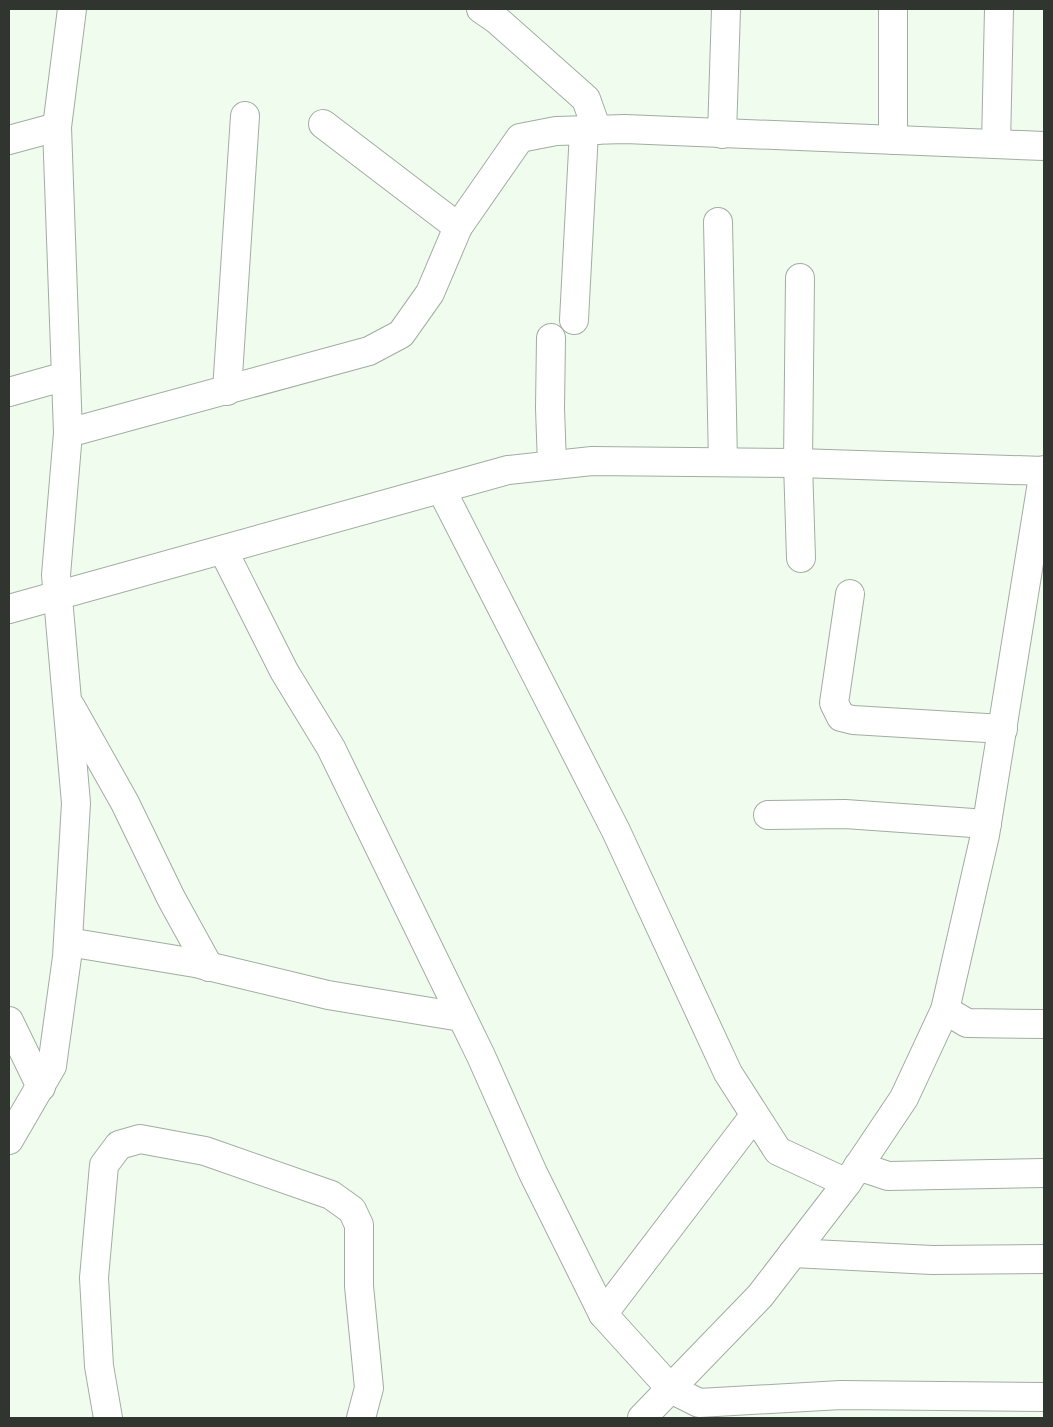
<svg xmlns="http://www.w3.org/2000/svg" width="1053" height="1427" font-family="Cabin,sans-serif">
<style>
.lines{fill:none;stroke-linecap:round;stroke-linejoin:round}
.minor-casing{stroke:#a1ada1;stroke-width:30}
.tertiary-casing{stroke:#a1ada1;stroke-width:30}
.minor{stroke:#fff;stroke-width:28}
.tertiary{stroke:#fff;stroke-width:28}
</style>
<rect width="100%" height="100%" fill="#effcee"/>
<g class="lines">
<defs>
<g id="minor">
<path d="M 481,9 L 497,20 L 586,99 L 597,130"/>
<path d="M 323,124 L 458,227"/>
<path d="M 722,134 L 726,9"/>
<path d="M 9,140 L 57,127"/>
<path d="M 893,140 L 893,9"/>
<path d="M 996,144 L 999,9"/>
<path d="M 718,222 L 723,462"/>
<path d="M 800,278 L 798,463 L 801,558"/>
<path d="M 574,320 L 584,131"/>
<path d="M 551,338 L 550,408 L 552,465"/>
<path d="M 227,391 L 245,116"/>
<path d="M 9,392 L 66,376"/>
<path d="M 68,433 L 369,351 L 401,334 L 430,293 L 458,227 L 520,138 L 556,131 L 625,129 L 1044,146"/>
<path d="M 441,489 L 616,831 L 728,1073 L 778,1151 L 847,1183"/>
<path d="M 223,550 L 284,671 L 331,748 L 481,1056 L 533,1173 L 603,1314 L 671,1389 L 699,1403 L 841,1395 L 1044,1397"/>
<path d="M 850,594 L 834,703 L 841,717 L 853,720 L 1003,729"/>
<path d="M 9,609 L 508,470 L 592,461 L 798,463 L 1044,471"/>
<path d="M 71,707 L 125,803 L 171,898 L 209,967"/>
<path d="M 768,815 L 845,814 L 987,824"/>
<path d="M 68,942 L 195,963 L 328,995 L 461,1017"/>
<path d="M 945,1010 L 967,1023 L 1044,1024"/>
<path d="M 9,1021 L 41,1087"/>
<path d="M 9,1140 L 52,1066 L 67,957 L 76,803 L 56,575 L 68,433 L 57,127 L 72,9"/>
<path d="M 858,1166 L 888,1176 L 1044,1173"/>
<path d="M 793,1253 L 932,1260 L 1044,1259"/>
<path d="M 603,1314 L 754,1116"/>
<path d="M 108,1418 L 99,1366 L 94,1278 L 104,1165 L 119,1145 L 140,1139 L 205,1151 L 331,1195 L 352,1210 L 359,1225 L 359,1286 L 369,1388 L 361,1418"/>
</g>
<path id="tertiary" d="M 642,1418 L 760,1296 L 847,1183 L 904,1098 L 945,1010 L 985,835 L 1044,470"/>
</defs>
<use href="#minor" class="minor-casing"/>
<use href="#tertiary" class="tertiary-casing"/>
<use href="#minor" class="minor"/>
<use href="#tertiary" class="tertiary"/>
</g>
<rect width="1053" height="1427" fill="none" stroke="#303530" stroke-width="20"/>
</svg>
